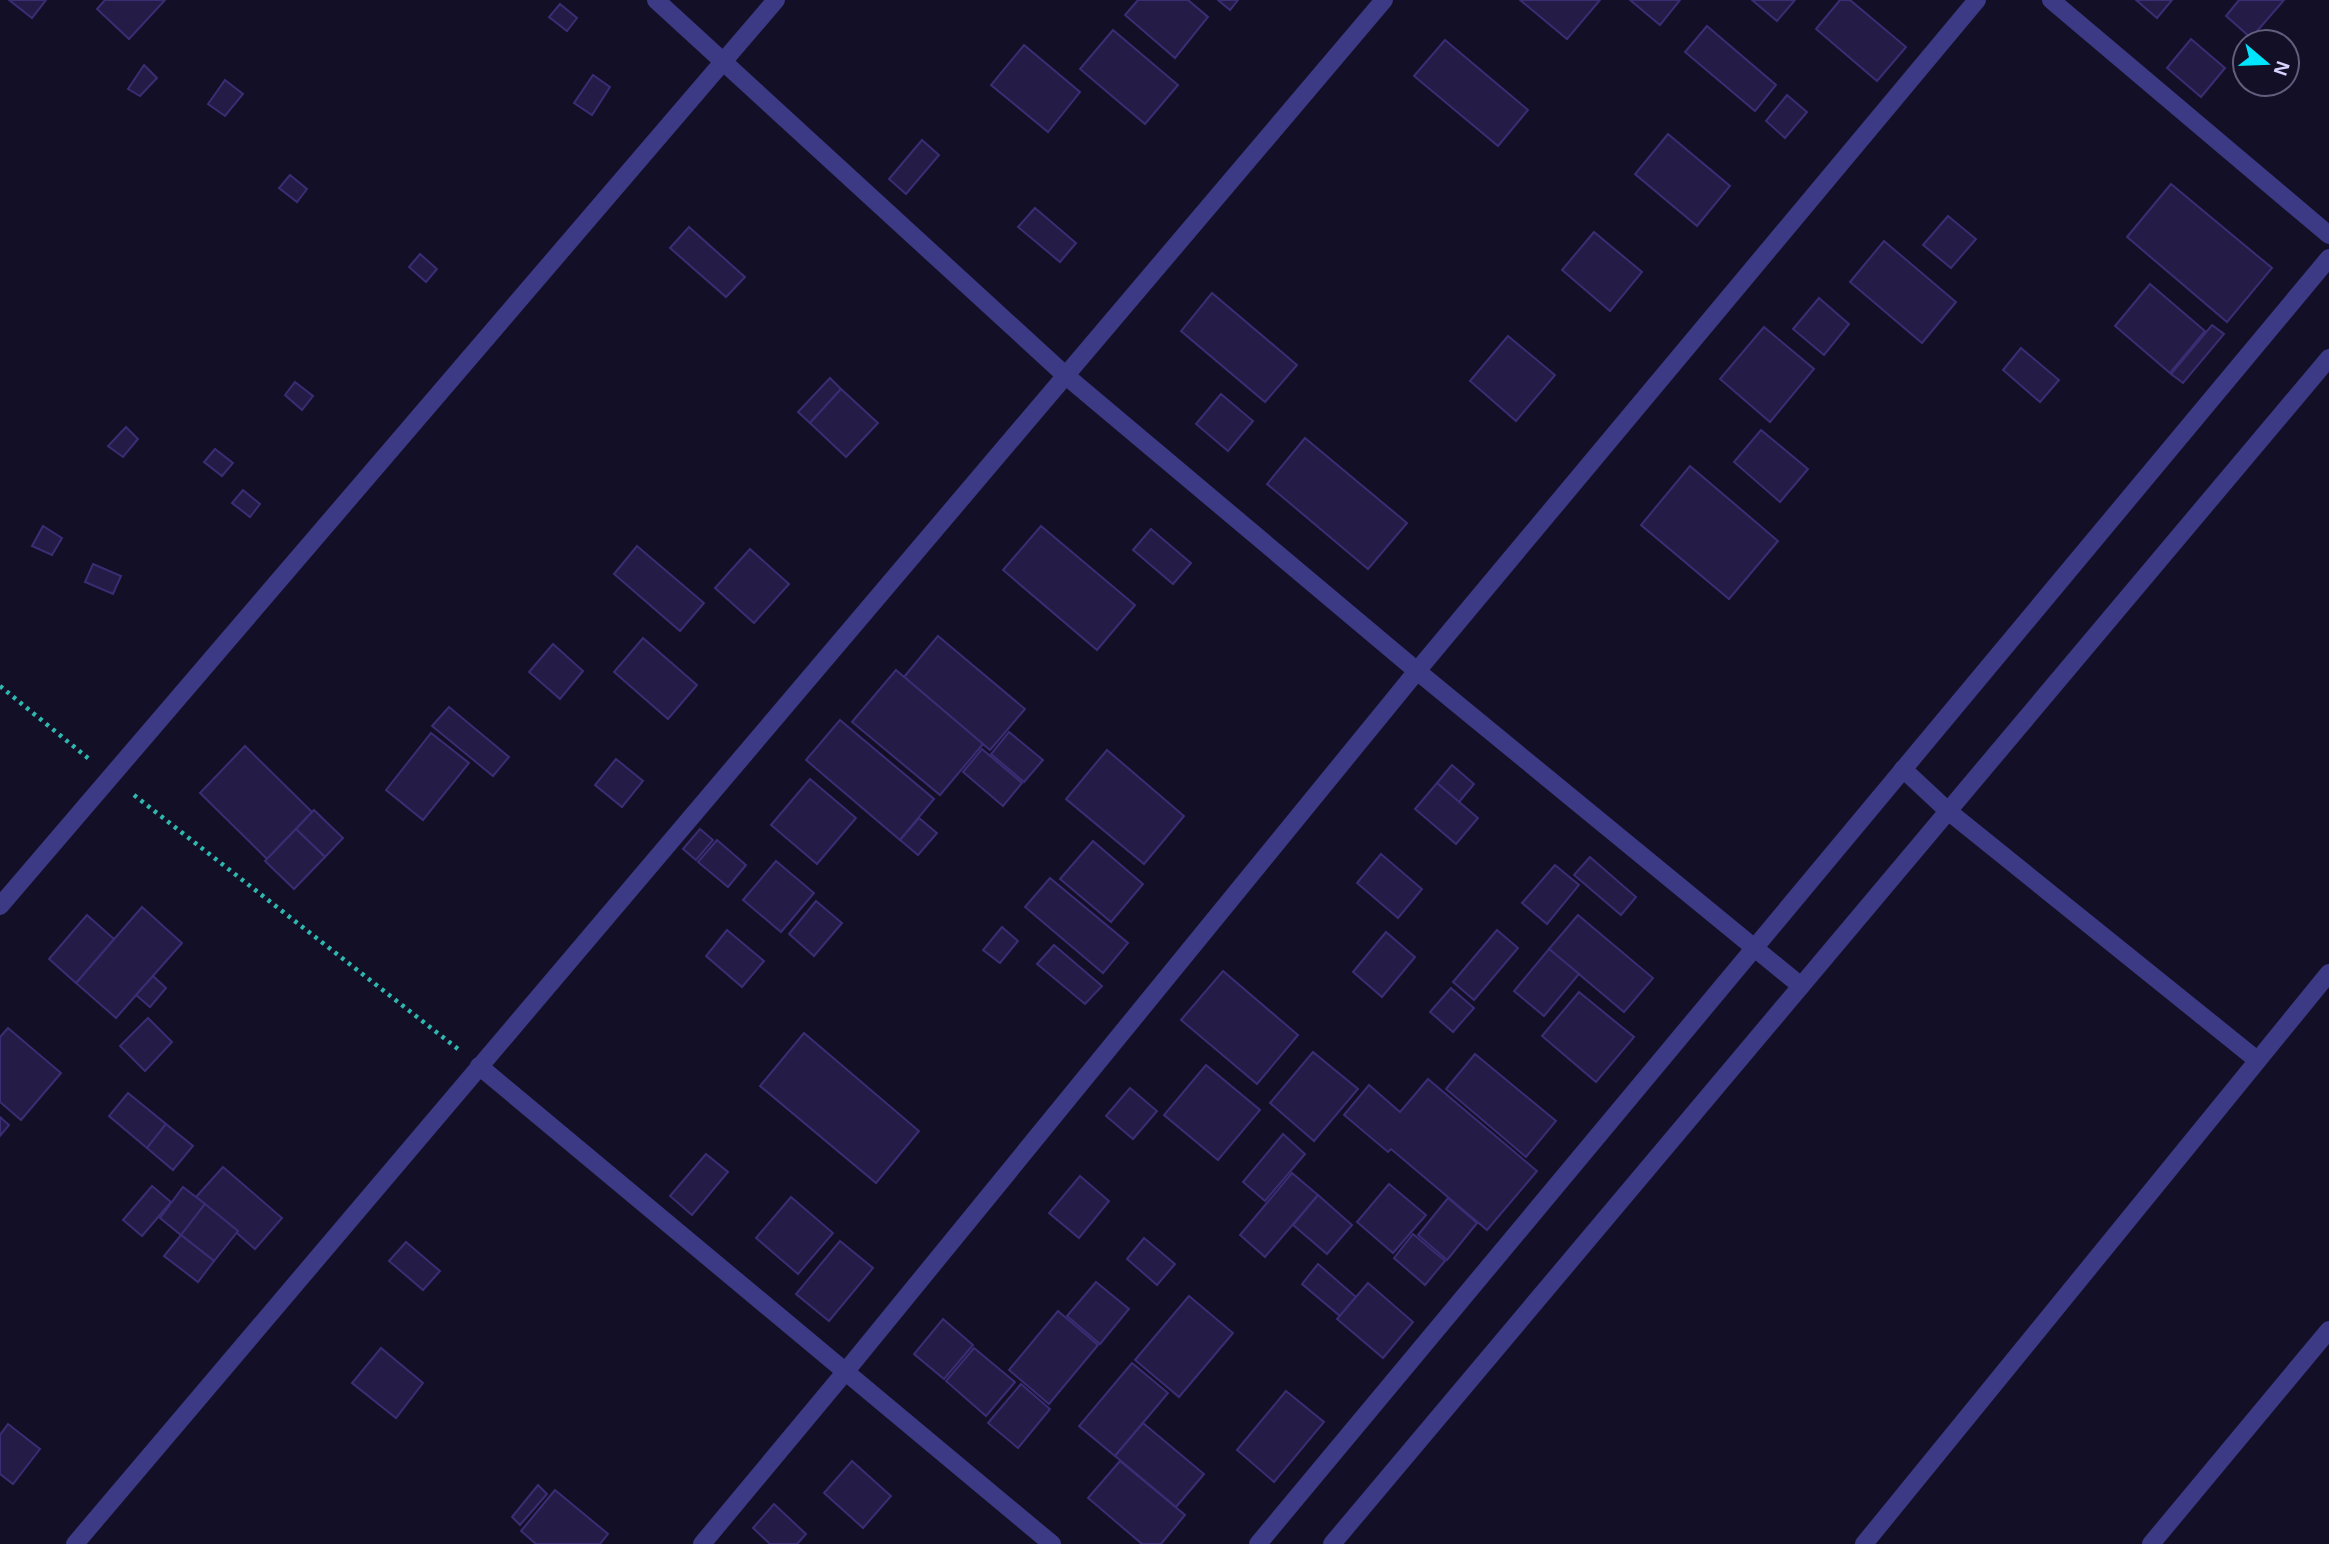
<svg xmlns="http://www.w3.org/2000/svg" width="2329" height="1544" font-family="Arial,sans-serif">
<style>
.building{fill:#241b47;stroke:#3b2d73;stroke-width:2}
.lines{fill:none;stroke-linecap:round;stroke-linejoin:round}
.path{stroke:#2fb8b0;stroke-width:4.5;stroke-dasharray:3.5 5;stroke-linecap:butt}
.service{stroke:#3d3a85;stroke-width:18}
.minor{stroke:#3d3a85;stroke-width:18}
</style>
<rect width="100%" height="100%" fill="#130f26"/>
<g class="building">
<path d="M 9,0 L 46,0 L 32,18 Z"/>
<path d="M 105,0 L 165,0 L 129,39 L 97,9 Z"/>
<path d="M 1138,0 L 1188,0 L 1208,17 L 1175,58 L 1125,15 Z"/>
<path d="M 1218,0 L 1238,0 L 1230,10 Z"/>
<path d="M 1520,0 L 1600,0 L 1567,39 Z"/>
<path d="M 1630,0 L 1680,0 L 1660,25 Z"/>
<path d="M 1752,0 L 1795,0 L 1777,21 Z"/>
<path d="M 1840,0 L 1850,0 L 1906,47 L 1877,81 L 1816,29 Z"/>
<path d="M 2136,0 L 2172,0 L 2157,18 Z"/>
<path d="M 2239,0 L 2284,0 L 2251,38 L 2226,16 Z"/>
<path d="M 560,4 L 577,18 L 567,31 L 549,17 Z"/>
<path d="M 1707,26 L 1776,85 L 1755,111 L 1685,52 Z"/>
<path d="M 1113,30 L 1178,85 L 1145,124 L 1080,69 Z"/>
<path d="M 2191,39 L 2225,68 L 2201,97 L 2167,68 Z"/>
<path d="M 1445,40 L 1528,110 L 1498,146 L 1414,76 Z"/>
<path d="M 1024,45 L 1080,92 L 1048,132 L 991,85 Z"/>
<path d="M 144,65 L 157,78 L 140,96 L 128,89 Z"/>
<path d="M 593,75 L 610,87 L 592,115 L 574,103 Z"/>
<path d="M 225,80 L 243,94 L 225,116 L 208,104 Z"/>
<path d="M 1787,95 L 1807,112 L 1785,138 L 1766,121 Z"/>
<path d="M 1668,134 L 1730,186 L 1697,226 L 1635,174 Z"/>
<path d="M 922,140 L 939,155 L 906,194 L 889,179 Z"/>
<path d="M 290,175 L 307,189 L 297,202 L 279,188 Z"/>
<path d="M 2171,184 L 2272,268 L 2227,322 L 2127,237 Z"/>
<path d="M 1035,208 L 1076,243 L 1060,262 L 1018,227 Z"/>
<path d="M 1948,216 L 1976,239 L 1951,268 L 1923,245 Z"/>
<path d="M 689,227 L 745,277 L 726,297 L 670,248 Z"/>
<path d="M 1594,232 L 1642,272 L 1610,311 L 1562,270 Z"/>
<path d="M 1884,241 L 1956,302 L 1922,343 L 1850,282 Z"/>
<path d="M 420,254 L 437,269 L 426,282 L 409,267 Z"/>
<path d="M 2150,284 L 2205,331 L 2170,373 L 2115,326 Z"/>
<path d="M 1212,293 L 1297,365 L 1265,402 L 1181,331 Z"/>
<path d="M 1819,298 L 1849,324 L 1824,355 L 1793,329 Z"/>
<path d="M 2212,325 L 2224,334 L 2183,383 L 2171,374 Z"/>
<path d="M 1764,327 L 1814,369 L 1770,422 L 1720,379 Z"/>
<path d="M 1508,336 L 1555,375 L 1516,421 L 1470,381 Z"/>
<path d="M 2021,348 L 2059,380 L 2040,402 L 2003,370 Z"/>
<path d="M 830,378 L 841,389 L 810,423 L 798,412 Z"/>
<path d="M 295,382 L 313,396 L 302,410 L 285,395 Z"/>
<path d="M 841,389 L 878,423 L 846,457 L 810,423 Z"/>
<path d="M 1221,394 L 1253,421 L 1228,451 L 1196,424 Z"/>
<path d="M 126,427 L 138,439 L 123,457 L 108,446 Z"/>
<path d="M 1761,430 L 1808,469 L 1780,502 L 1734,462 Z"/>
<path d="M 1305,438 L 1407,523 L 1368,569 L 1267,484 Z"/>
<path d="M 215,449 L 233,463 L 222,476 L 204,462 Z"/>
<path d="M 1690,466 L 1778,541 L 1729,599 L 1641,525 Z"/>
<path d="M 243,490 L 260,504 L 250,517 L 232,503 Z"/>
<path d="M 43,526 L 62,538 L 52,555 L 32,546 Z"/>
<path d="M 1041,526 L 1135,605 L 1097,650 L 1003,570 Z"/>
<path d="M 1151,529 L 1191,563 L 1173,584 L 1133,550 Z"/>
<path d="M 637,546 L 704,603 L 680,631 L 614,574 Z"/>
<path d="M 750,549 L 789,584 L 754,623 L 715,588 Z"/>
<path d="M 93,564 L 121,576 L 113,594 L 85,582 Z"/>
<path d="M 938,636 L 1025,709 L 990,750 L 904,677 Z"/>
<path d="M 643,638 L 697,685 L 668,719 L 614,672 Z"/>
<path d="M 553,644 L 583,671 L 560,699 L 529,672 Z"/>
<path d="M 896,670 L 983,744 L 940,795 L 852,722 Z"/>
<path d="M 449,707 L 509,757 L 493,776 L 432,726 Z"/>
<path d="M 840,720 L 934,799 L 900,840 L 806,760 Z"/>
<path d="M 1009,732 L 1043,760 L 1024,782 L 991,754 Z"/>
<path d="M 431,733 L 469,763 L 423,820 L 386,790 Z"/>
<path d="M 245,746 L 312,812 L 267,859 L 200,793 Z"/>
<path d="M 982,749 L 1022,783 L 1003,806 L 963,772 Z"/>
<path d="M 1107,750 L 1184,816 L 1144,864 L 1066,799 Z"/>
<path d="M 616,759 L 643,781 L 622,807 L 595,785 Z"/>
<path d="M 1452,765 L 1474,784 L 1459,802 L 1437,783 Z"/>
<path d="M 810,779 L 856,818 L 817,864 L 771,825 Z"/>
<path d="M 1437,783 L 1478,818 L 1456,844 L 1415,809 Z"/>
<path d="M 314,810 L 343,838 L 325,857 L 296,829 Z"/>
<path d="M 919,818 L 937,833 L 918,855 L 900,840 Z"/>
<path d="M 296,829 L 325,857 L 294,889 L 265,861 Z"/>
<path d="M 700,829 L 713,840 L 696,860 L 683,849 Z"/>
<path d="M 717,840 L 746,865 L 728,887 L 698,862 Z"/>
<path d="M 1093,841 L 1143,884 L 1111,922 L 1060,879 Z"/>
<path d="M 1381,854 L 1422,889 L 1398,918 L 1357,883 Z"/>
<path d="M 1590,857 L 1636,897 L 1621,915 L 1574,875 Z"/>
<path d="M 776,861 L 814,893 L 781,932 L 743,900 Z"/>
<path d="M 1555,865 L 1579,885 L 1547,924 L 1522,903 Z"/>
<path d="M 1050,878 L 1128,943 L 1103,973 L 1025,907 Z"/>
<path d="M 816,901 L 842,923 L 814,956 L 789,934 Z"/>
<path d="M 142,907 L 182,943 L 116,1018 L 76,983 Z"/>
<path d="M 87,915 L 114,939 L 76,983 L 49,959 Z"/>
<path d="M 1578,915 L 1653,978 L 1624,1012 L 1549,949 Z"/>
<path d="M 1002,927 L 1018,941 L 1000,963 L 983,950 Z"/>
<path d="M 727,930 L 764,961 L 742,987 L 706,956 Z"/>
<path d="M 1497,930 L 1518,948 L 1474,1000 L 1453,982 Z"/>
<path d="M 1386,932 L 1415,957 L 1382,997 L 1353,972 Z"/>
<path d="M 1054,945 L 1102,986 L 1085,1004 L 1037,964 Z"/>
<path d="M 1549,949 L 1579,974 L 1544,1016 L 1514,991 Z"/>
<path d="M 1223,971 L 1298,1035 L 1257,1084 L 1181,1020 Z"/>
<path d="M 153,976 L 166,988 L 150,1007 L 136,995 Z"/>
<path d="M 1451,988 L 1474,1008 L 1453,1032 L 1430,1012 Z"/>
<path d="M 1579,992 L 1634,1037 L 1596,1082 L 1542,1036 Z"/>
<path d="M 148,1018 L 172,1042 L 145,1071 L 120,1046 Z"/>
<path d="M 8,1028 L 61,1073 L 21,1120 L 0,1102 L 0,1037 Z"/>
<path d="M 804,1033 L 919,1131 L 876,1183 L 760,1086 Z"/>
<path d="M 1313,1052 L 1358,1089 L 1314,1141 L 1270,1103 Z"/>
<path d="M 1475,1054 L 1556,1121 L 1526,1157 L 1446,1089 Z"/>
<path d="M 1206,1065 L 1260,1110 L 1218,1160 L 1164,1115 Z"/>
<path d="M 1428,1079 L 1537,1171 L 1487,1230 L 1391,1149 L 1388,1152 L 1344,1115 L 1369,1085 L 1400,1112 Z"/>
<path d="M 1130,1088 L 1157,1111 L 1133,1139 L 1106,1116 Z"/>
<path d="M 128,1093 L 166,1124 L 147,1148 L 109,1116 Z"/>
<path d="M 0,1117 L 9,1125 L 0,1136 Z"/>
<path d="M 166,1124 L 193,1146 L 173,1170 L 147,1148 Z"/>
<path d="M 1283,1134 L 1305,1154 L 1265,1201 L 1243,1182 Z"/>
<path d="M 706,1154 L 728,1172 L 692,1215 L 670,1196 Z"/>
<path d="M 223,1167 L 282,1218 L 255,1249 L 196,1197 Z"/>
<path d="M 1292,1173 L 1318,1195 L 1265,1257 L 1240,1235 Z"/>
<path d="M 1080,1176 L 1109,1201 L 1079,1238 L 1049,1213 Z"/>
<path d="M 1389,1184 L 1426,1215 L 1393,1253 L 1357,1222 Z"/>
<path d="M 152,1186 L 171,1202 L 142,1236 L 123,1220 Z"/>
<path d="M 183,1187 L 205,1204 L 181,1235 L 160,1218 Z"/>
<path d="M 1318,1195 L 1352,1225 L 1327,1254 L 1293,1225 Z"/>
<path d="M 791,1197 L 833,1233 L 798,1274 L 756,1238 Z"/>
<path d="M 1448,1198 L 1477,1223 L 1447,1260 L 1418,1235 Z"/>
<path d="M 205,1204 L 238,1231 L 214,1261 L 181,1235 Z"/>
<path d="M 1413,1234 L 1445,1261 L 1425,1285 L 1394,1258 Z"/>
<path d="M 181,1235 L 214,1261 L 198,1282 L 164,1256 Z"/>
<path d="M 1144,1238 L 1175,1264 L 1157,1285 L 1127,1259 Z"/>
<path d="M 840,1241 L 873,1268 L 829,1321 L 796,1294 Z"/>
<path d="M 406,1242 L 440,1271 L 423,1290 L 389,1261 Z"/>
<path d="M 1318,1264 L 1356,1297 L 1340,1316 L 1302,1284 Z"/>
<path d="M 1096,1282 L 1129,1309 L 1100,1344 L 1067,1316 Z"/>
<path d="M 1368,1283 L 1413,1322 L 1383,1358 L 1337,1319 Z"/>
<path d="M 1189,1296 L 1233,1333 L 1179,1397 L 1135,1360 Z"/>
<path d="M 1058,1311 L 1098,1345 L 1049,1404 L 1009,1370 Z"/>
<path d="M 943,1319 L 973,1345 L 944,1379 L 914,1354 Z"/>
<path d="M 381,1348 L 423,1383 L 396,1418 L 352,1383 Z"/>
<path d="M 974,1348 L 1015,1382 L 986,1416 L 946,1381 Z"/>
<path d="M 1132,1363 L 1168,1393 L 1115,1456 L 1079,1426 Z"/>
<path d="M 1021,1384 L 1050,1409 L 1018,1448 L 988,1423 Z"/>
<path d="M 1286,1391 L 1324,1422 L 1274,1482 L 1237,1450 Z"/>
<path d="M 1143,1423 L 1204,1474 L 1176,1507 L 1115,1456 Z"/>
<path d="M 8,1424 L 40,1449 L 13,1484 L 0,1474 L 0,1435 Z"/>
<path d="M 852,1461 L 891,1496 L 863,1528 L 824,1493 Z"/>
<path d="M 1120,1461 L 1185,1515 L 1161,1544 L 1142,1544 L 1088,1498 Z"/>
<path d="M 538,1485 L 547,1494 L 520,1525 L 512,1517 Z"/>
<path d="M 555,1490 L 608,1534 L 600,1544 L 536,1544 L 521,1531 Z"/>
<path d="M 774,1504 L 806,1534 L 797,1544 L 770,1544 L 753,1528 Z"/>
</g>
<g class="lines">
<g class="path">
<path d="M 0,686 L 89,759"/>
<path d="M 134,795 L 458,1049"/>
</g>
<path class="service" d="M 0,906 L 776,0"/>
<g class="minor">
<path d="M 656,0 L 1065,375 L 1417,671 L 1801,986"/>
<path d="M 2051,0 L 2329,235"/>
<path d="M 1903,769 L 1948,811 L 2257,1060"/>
<path d="M 479,1066 L 1052,1544"/>
<path d="M 75,1544 L 1384,0"/>
<path d="M 702,1544 L 846,1371 L 1417,671 L 1977,0"/>
<path d="M 1258,1544 L 2329,258"/>
<path d="M 1332,1544 L 2329,358"/>
<path d="M 1864,1544 L 2329,973"/>
<path d="M 2151,1544 L 2329,1330"/>
</g>
</g>
<g transform="translate(2266 63) rotate(109)"><circle r="33" fill="#130f26" stroke="#625e7d" stroke-width="2"/>
<path d="M0-5L12 26L0 18L-12 26Z" fill="#00e5ff"/>
<text y="-10" font-size="19" font-weight="bold" text-anchor="middle" fill="#d9d4ff">N</text>
</g>
</svg>
